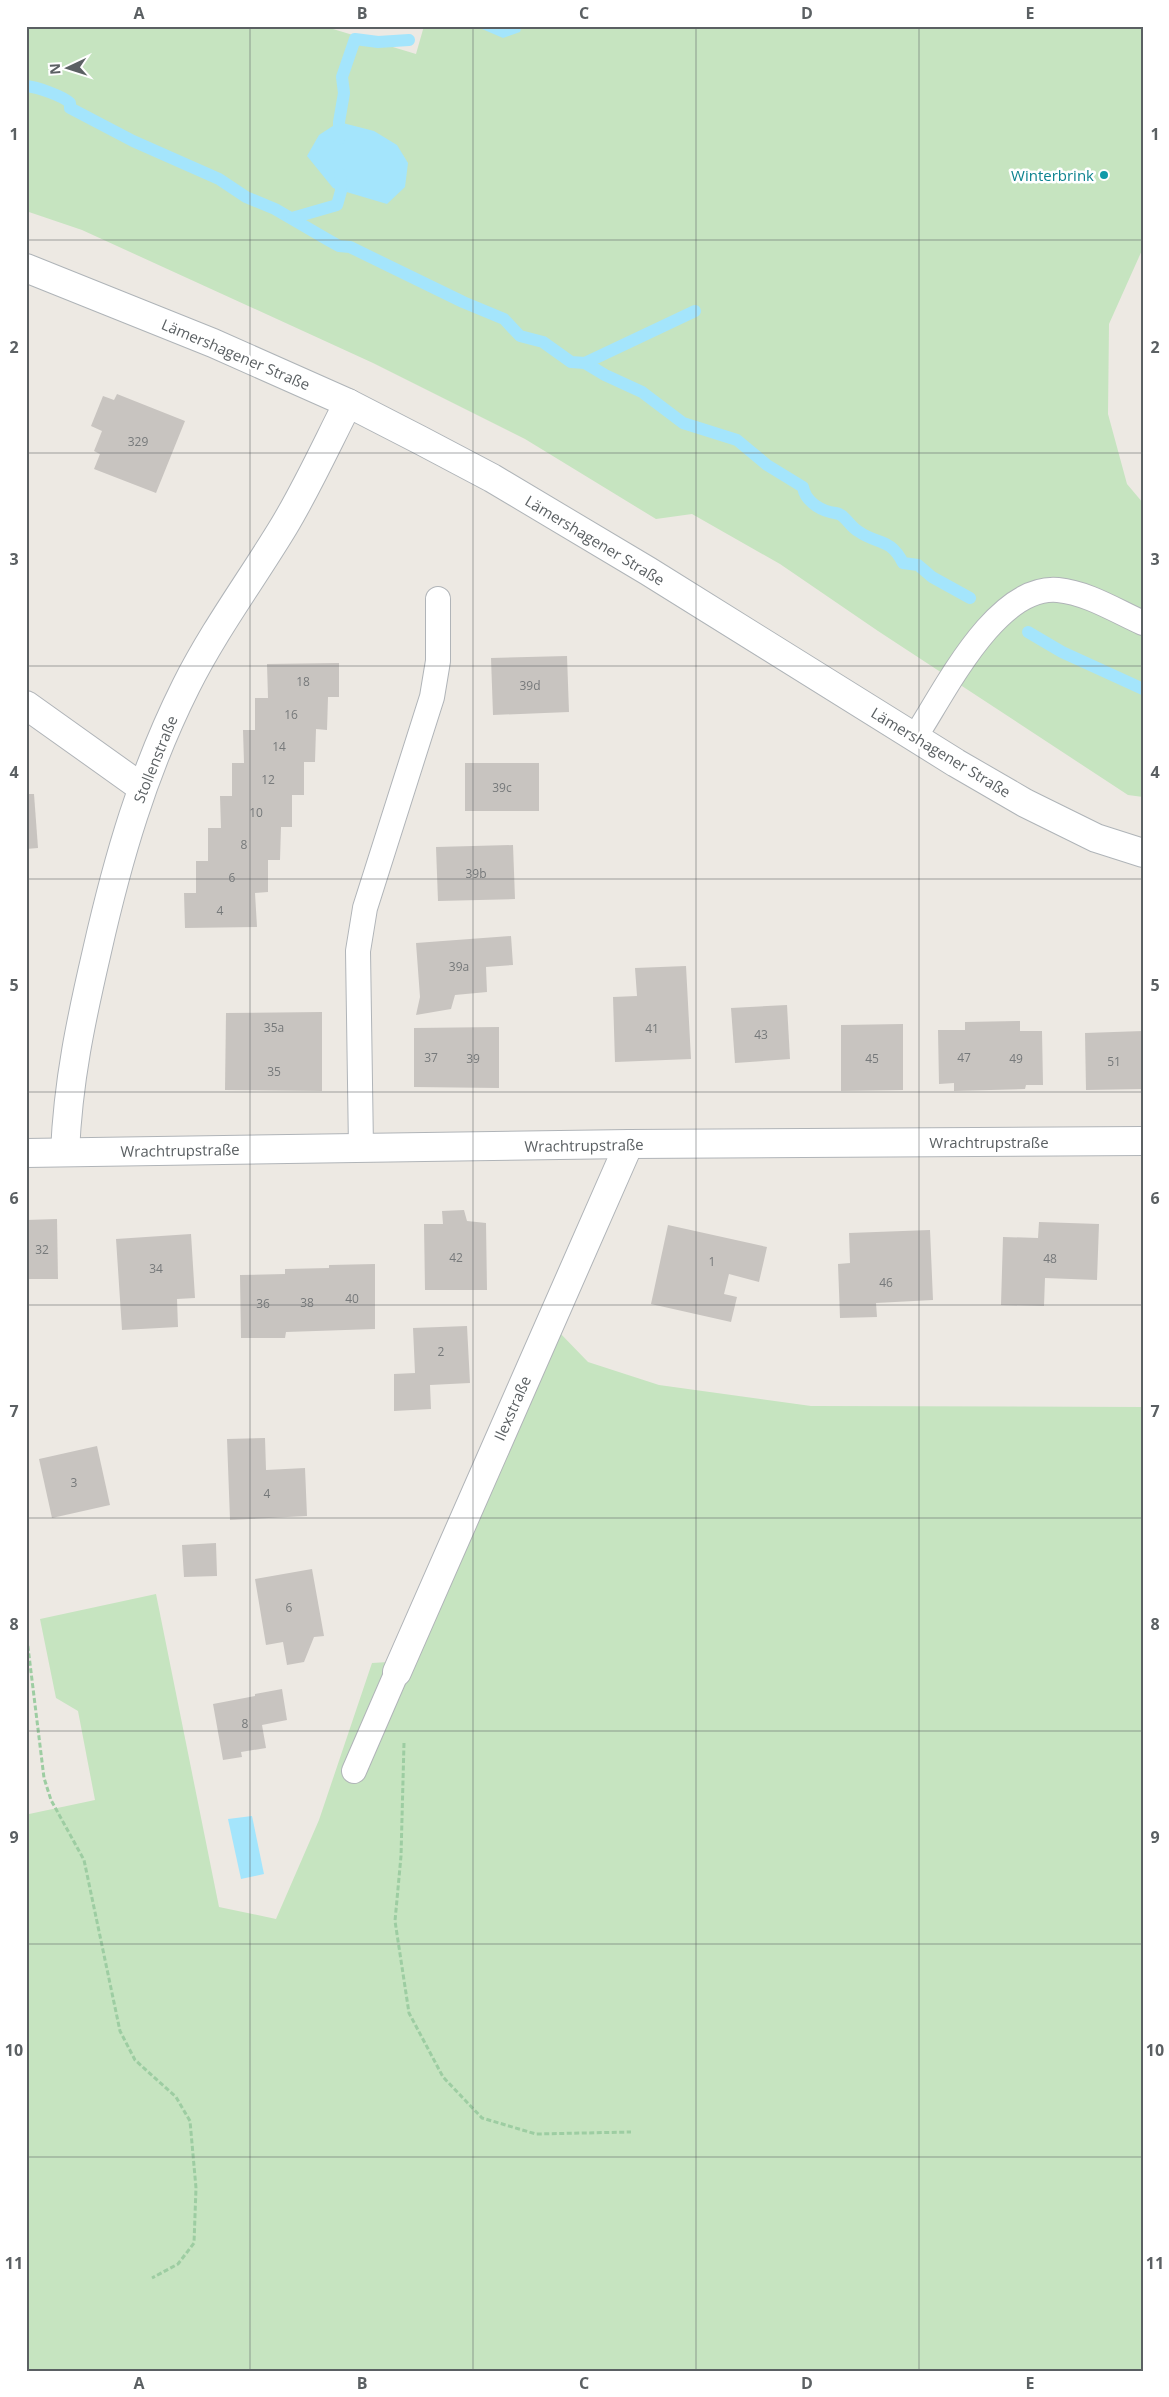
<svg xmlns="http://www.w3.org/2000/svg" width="1169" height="2397" font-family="'Open Sans',sans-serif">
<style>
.green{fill:#c6e4c0}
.water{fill:#a4e5fc}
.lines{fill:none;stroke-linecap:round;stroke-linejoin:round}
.stream{stroke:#a4e5fc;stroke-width:12}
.building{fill:#c8c4c0}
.service-casing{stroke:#b0b4b8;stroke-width:26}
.minor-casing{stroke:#b0b4b8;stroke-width:30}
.secondary-casing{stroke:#afb4b8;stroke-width:30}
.path{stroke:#9dcda2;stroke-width:3;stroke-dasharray:5 2.5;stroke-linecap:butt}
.service{stroke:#fff;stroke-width:24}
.minor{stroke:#fff;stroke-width:28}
.secondary{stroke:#fff;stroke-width:28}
.grid{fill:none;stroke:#5b6063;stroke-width:1;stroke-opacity:0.55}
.culture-dot{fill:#0f9aa8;stroke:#fff;stroke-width:2}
.labels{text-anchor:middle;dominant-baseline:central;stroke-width:5;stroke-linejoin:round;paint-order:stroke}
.number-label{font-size:12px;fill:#76797a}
.culture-label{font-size:15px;fill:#0d838f;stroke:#fff;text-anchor:end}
.street-label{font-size:15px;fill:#5b6063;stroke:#fff}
.neatline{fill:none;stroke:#5b6063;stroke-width:2}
.grid-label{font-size:16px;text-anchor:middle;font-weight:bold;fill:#5b6063}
</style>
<rect width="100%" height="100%" fill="#ede9e3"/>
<g class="green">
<path d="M 26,26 L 323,26 L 416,54 L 424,26 L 1143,26 L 1143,248 L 1109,324 L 1108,414 L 1127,484 L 1143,503 L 1143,797 L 1128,795 L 878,631 L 780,564 L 692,514 L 656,519 L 525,439 L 373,363 L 82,230 L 26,211 Z"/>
<path d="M 558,1331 L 588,1362 L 659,1385 L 811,1406 L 1143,1407 L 1143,2371 L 26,2371 L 26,1802 L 29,1814 L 95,1800 L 78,1711 L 56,1698 L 40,1619 L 156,1594 L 219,1907 L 276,1919 L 319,1820 L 372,1663 L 388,1662 L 383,1674 L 401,1684 Z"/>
</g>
<g class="water">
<path d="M 475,26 L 522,26 L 520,32 L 503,38 Z"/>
<path d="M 339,122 L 374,131 L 397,145 L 408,163 L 405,187 L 387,204 L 333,188 L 307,156 L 319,135 Z"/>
<path d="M 252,1816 L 264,1874 L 241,1879 L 228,1819 Z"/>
</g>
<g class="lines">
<g class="stream">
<path d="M 26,86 C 37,87 63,96 70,103 L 70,108 L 133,141 L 219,179 L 246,197 L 275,209 L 330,241 L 339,246 L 350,247 L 463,302 L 504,319 L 520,336 L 543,342 L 571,362 L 585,363 L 605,375 L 642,392 L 683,423 L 737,440 L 767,465 L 803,487 C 805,500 818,509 830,512 C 834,513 838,513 841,515 C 847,519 851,527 858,531 C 877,545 890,537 903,563 L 918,565 L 932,577 L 970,598"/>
<path d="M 339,139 L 339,122 L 344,93 L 342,77 L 355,39 L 378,42 L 409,40"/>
<path d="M 292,218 L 337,205 L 341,191 L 340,174"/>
<path d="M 585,363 L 695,311"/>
<path d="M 1028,632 L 1062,652 L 1143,689"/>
</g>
</g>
<g class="building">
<path d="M 117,394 L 185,421 L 156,493 L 94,469 L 100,454 L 94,451 L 102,431 L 91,426 L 103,396 L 114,400 Z"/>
<path d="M 567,656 L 569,712 L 493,715 L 491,658 Z"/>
<path d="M 339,663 L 339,697 L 328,697 L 327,730 L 316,729 L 315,762 L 304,762 L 304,795 L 292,795 L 292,827 L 281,827 L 280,860 L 268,860 L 268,892 L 255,893 L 257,927 L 185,928 L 184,893 L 196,893 L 196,861 L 208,861 L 208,828 L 221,828 L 220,796 L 232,796 L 232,763 L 244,763 L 243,730 L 255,730 L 255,698 L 268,698 L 267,664 Z"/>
<rect x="465" y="763" width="74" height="48"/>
<path d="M 26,794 L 34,794 L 38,848 L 26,849 Z"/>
<path d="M 513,845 L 515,899 L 438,901 L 436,847 Z"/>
<path d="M 511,936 L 513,965 L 486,967 L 487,992 L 455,995 L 451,1009 L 416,1015 L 420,997 L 416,943 Z"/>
<path d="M 686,966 L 691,1059 L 615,1062 L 613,997 L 637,996 L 635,968 Z"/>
<path d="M 787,1005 L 790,1059 L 735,1063 L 731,1008 Z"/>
<path d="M 322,1012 L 322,1091 L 225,1090 L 226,1013 Z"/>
<path d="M 1020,1021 L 1020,1031 L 1042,1031 L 1043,1085 L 1026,1085 L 1025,1089 L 954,1091 L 954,1083 L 939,1084 L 938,1030 L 965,1030 L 965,1022 Z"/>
<path d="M 903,1024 L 903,1090 L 841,1091 L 841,1025 Z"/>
<path d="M 499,1027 L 499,1088 L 414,1087 L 414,1028 Z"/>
<path d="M 1143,1031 L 1143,1089 L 1086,1090 L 1085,1033 Z"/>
<path d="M 464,1210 L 467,1221 L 486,1223 L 487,1290 L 425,1290 L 424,1224 L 443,1224 L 442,1211 Z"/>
<path d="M 57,1219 L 58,1279 L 26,1279 L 26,1220 Z"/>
<path d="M 1039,1222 L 1099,1224 L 1097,1280 L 1045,1278 L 1044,1306 L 1001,1305 L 1003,1237 L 1038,1238 Z"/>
<path d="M 668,1225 L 767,1247 L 759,1282 L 729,1274 L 724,1294 L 737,1297 L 731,1322 L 651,1304 Z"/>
<path d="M 930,1230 L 933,1300 L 876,1303 L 877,1317 L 840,1318 L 838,1264 L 850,1263 L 849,1233 Z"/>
<path d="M 191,1234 L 195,1298 L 177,1299 L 178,1327 L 122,1330 L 116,1239 Z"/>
<path d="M 375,1264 L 375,1329 L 286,1332 L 285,1338 L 241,1338 L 240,1275 L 285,1274 L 285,1269 L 329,1268 L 329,1265 Z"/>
<path d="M 467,1326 L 470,1383 L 430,1385 L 431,1409 L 394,1411 L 394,1374 L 415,1373 L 413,1328 Z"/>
<path d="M 265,1438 L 266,1470 L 305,1468 L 307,1516 L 230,1520 L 227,1439 Z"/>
<path d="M 97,1446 L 110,1505 L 52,1518 L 39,1459 Z"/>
<path d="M 216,1543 L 217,1576 L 184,1577 L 182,1545 Z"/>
<path d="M 312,1569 L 324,1636 L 314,1637 L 304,1662 L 287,1665 L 283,1642 L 266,1645 L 255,1579 Z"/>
<path d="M 282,1689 L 287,1720 L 262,1725 L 266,1748 L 241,1752 L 242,1757 L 223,1760 L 213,1704 L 255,1696 L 255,1694 Z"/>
</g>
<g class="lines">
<defs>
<g id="service">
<path d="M 915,737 C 944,693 996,584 1058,590 C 1088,593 1116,611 1143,623"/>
<path d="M 361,1148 L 358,951 L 365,908 L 432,697 L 438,661 L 438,599"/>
<path d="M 354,1771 L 397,1672"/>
</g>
<g id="minor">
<path d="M 26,705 L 141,787"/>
<path d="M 65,1152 C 68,1081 81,1020 97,951 C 118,858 143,772 186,686 C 214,630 252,579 284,526 C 308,486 327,444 348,403"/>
<path d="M 26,1153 L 629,1144 L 1143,1141"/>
<path d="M 397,1672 L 629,1144"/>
</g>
<path id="secondary" d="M 26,268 L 213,343 L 348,403 L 420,440 L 492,478 L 648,571 L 956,763 L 1025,803 L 1096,838 L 1143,853"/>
</defs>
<use href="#service" class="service-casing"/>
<use href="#minor" class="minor-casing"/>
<use href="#secondary" class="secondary-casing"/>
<g class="path">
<path d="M 26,1631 L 44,1778 L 51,1800 L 84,1860 L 120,2031 L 135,2060 L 176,2097 L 190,2121 L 196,2188 L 194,2243 L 178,2264 L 152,2278"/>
<path d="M 404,1743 L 401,1856 L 395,1921 L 409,2013 L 443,2077 L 482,2118 L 536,2134 L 631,2132"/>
</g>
<use href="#service" class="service"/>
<use href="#minor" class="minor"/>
<use href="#secondary" class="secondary"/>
</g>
<path class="grid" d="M 250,26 L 250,2371M 473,26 L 473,2371M 696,26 L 696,2371M 919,26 L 919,2371M 26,240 L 1143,240M 26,453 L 1143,453M 26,666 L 1143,666M 26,879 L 1143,879M 26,1092 L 1143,1092M 26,1305 L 1143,1305M 26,1518 L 1143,1518M 26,1731 L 1143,1731M 26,1944 L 1143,1944M 26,2157 L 1143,2157"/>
<circle class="culture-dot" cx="1104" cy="175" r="5"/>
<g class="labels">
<g class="number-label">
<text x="138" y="441">329</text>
<text x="303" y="681">18</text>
<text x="530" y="685">39d</text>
<text x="291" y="714">16</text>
<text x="279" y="746">14</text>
<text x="268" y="779">12</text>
<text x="502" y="787">39c</text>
<text x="256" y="812">10</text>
<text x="244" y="844">8</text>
<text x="476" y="873">39b</text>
<text x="232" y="877">6</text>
<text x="220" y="910">4</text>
<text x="459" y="966">39a</text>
<text x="274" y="1027">35a</text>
<text x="652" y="1028">41</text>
<text x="761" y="1034">43</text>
<text x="431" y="1057">37</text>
<text x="964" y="1057">47</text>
<text x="473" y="1058">39</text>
<text x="872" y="1058">45</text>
<text x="1016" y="1058">49</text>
<text x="1114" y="1061">51</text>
<text x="274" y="1071">35</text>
<text x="42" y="1249">32</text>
<text x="456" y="1257">42</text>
<text x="1050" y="1258">48</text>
<text x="712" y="1261">1</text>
<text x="156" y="1268">34</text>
<text x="886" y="1282">46</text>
<text x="352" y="1298">40</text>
<text x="307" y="1302">38</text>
<text x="263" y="1303">36</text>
<text x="441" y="1351">2</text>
<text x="74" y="1482">3</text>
<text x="267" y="1493">4</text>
<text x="289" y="1607">6</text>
<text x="245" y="1723">8</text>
</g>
<g class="culture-label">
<text x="1094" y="175">Winterbrink</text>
</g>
<g class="street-label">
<text transform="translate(236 354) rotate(23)">Lämershagener Straße</text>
<text transform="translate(595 540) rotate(31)">Lämershagener Straße</text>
<text transform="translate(941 752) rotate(31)">Lämershagener Straße</text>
<text transform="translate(155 759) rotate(-68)">Stollenstraße</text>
<text x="989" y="1142">Wrachtrupstraße</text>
<text transform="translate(584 1145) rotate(-1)">Wrachtrupstraße</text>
<text transform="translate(180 1150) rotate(-1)">Wrachtrupstraße</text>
<text transform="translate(512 1408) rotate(-66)">Ilexstraße</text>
</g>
</g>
<rect width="1169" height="2397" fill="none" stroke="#ffffff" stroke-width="55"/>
<g transform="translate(68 68) rotate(266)" stroke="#ffffff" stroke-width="4" paint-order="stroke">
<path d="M0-4L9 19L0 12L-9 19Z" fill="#5b6063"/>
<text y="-8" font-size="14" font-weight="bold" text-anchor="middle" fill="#5b6063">N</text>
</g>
<rect x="28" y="28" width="1114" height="2342" class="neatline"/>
<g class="grid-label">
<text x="139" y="19">A</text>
<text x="362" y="19">B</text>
<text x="584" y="19">C</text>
<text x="807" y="19">D</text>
<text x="1030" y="19">E</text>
<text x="14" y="140">1</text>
<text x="1155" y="140">1</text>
<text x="14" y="353">2</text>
<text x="1155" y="353">2</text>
<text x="14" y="565">3</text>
<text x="1155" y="565">3</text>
<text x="14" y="778">4</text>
<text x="1155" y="778">4</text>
<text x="14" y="991">5</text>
<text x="1155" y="991">5</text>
<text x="14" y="1204">6</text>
<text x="1155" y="1204">6</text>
<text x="14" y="1417">7</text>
<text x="1155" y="1417">7</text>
<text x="14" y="1630">8</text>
<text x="1155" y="1630">8</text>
<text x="14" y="1843">9</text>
<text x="1155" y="1843">9</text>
<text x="14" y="2056">10</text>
<text x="1155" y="2056">10</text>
<text x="14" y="2269">11</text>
<text x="1155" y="2269">11</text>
<text x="139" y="2389">A</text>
<text x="362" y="2389">B</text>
<text x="584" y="2389">C</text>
<text x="807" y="2389">D</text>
<text x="1030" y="2389">E</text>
</g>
</svg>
